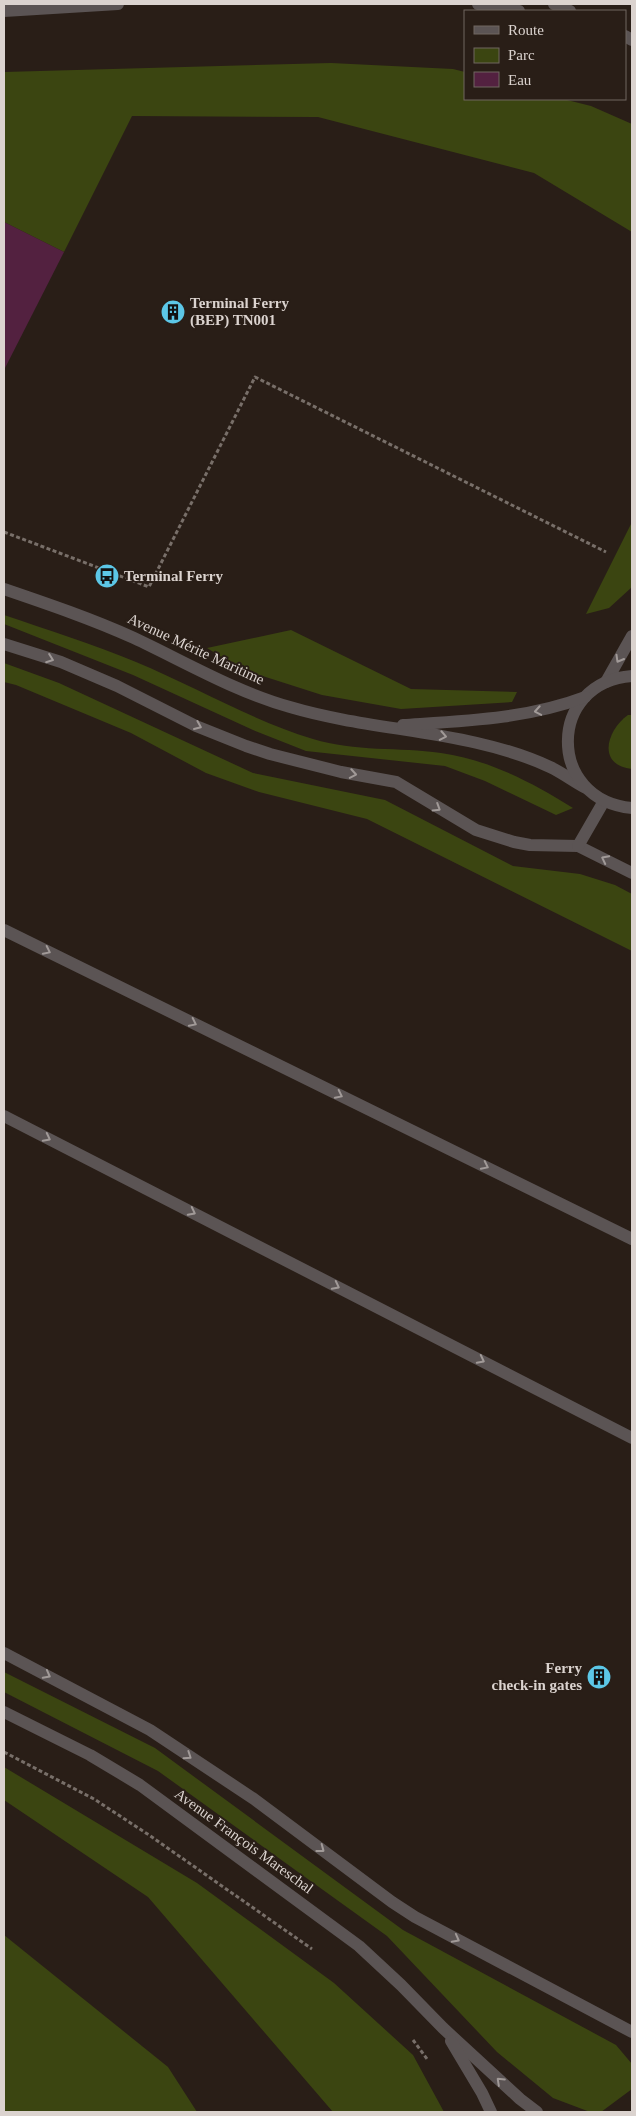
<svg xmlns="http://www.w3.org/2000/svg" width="636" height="2116" font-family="'Times New Roman',serif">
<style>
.green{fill:#3b4511}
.water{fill:#532140}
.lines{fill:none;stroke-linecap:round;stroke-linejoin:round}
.path{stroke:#786f69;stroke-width:3;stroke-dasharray:4 2.5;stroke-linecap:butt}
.service{stroke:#5b5454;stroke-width:12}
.minor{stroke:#5b5454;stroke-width:12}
.oneway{stroke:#a19a98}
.labels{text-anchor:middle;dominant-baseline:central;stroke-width:4;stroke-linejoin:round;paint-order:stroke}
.poi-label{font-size:15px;font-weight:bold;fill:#dbd3cf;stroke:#291e17;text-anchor:start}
.street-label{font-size:15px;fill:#dbd3cf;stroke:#291e17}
</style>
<rect width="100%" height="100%" fill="#291e17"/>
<g class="green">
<path d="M 331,63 L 453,69 L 465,72 L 465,99 L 563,99 L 591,106 L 632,124 L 632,232 L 534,173 L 318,117 L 132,116 L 64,252 L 4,222 L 4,72 Z"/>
<path d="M 632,522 L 632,587 L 609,608 L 586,614 Z"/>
<path d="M 4,615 C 48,630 93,644 136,662 C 196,687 251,720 313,739 C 355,752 399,747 441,753 C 490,760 533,783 573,808 L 556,815 L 485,781 L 445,766 L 306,751 L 253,730 L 133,675 L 4,624 Z"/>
<path d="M 291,630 L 411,689 L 517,692 L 512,702 L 401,709 L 322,695 L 241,669 L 207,648 Z"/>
<path d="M 4,663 L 59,683 L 253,773 L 385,800 L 513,866 L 580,874 L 615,885 L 632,894 L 632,951 L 367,819 L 259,792 L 206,773 L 131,733 L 16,685 L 4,682 Z"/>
<path d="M 628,715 L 632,715 L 632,769 C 597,765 606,731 628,715 Z"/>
<path d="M 4,1672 L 155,1748 L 403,1930 L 616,2045 L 632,2064 L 632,2089 L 601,2112 L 590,2112 L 553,2098 L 497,2052 L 387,1936 L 158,1771 L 4,1692 Z"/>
<path d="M 4,1767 L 197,1883 L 334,1983 L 413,2055 L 444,2112 L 333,2112 L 148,1897 L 4,1800 Z"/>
<path d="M 4,1935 L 168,2067 L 197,2112 L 4,2112 Z"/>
</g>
<path class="water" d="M 4,222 L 64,252 L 4,370 Z"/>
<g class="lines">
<g class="path">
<path d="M 4,532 L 149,587 L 255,377 L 606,552"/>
<path d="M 4,1752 L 94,1799 L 149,1835 L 312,1949"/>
<path d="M 413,2040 L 427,2059"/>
</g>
<g class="service">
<path d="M 478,4 L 519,11"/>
<path d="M 554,4 L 570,11"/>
<path d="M 4,11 L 118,4"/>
<path d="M 625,36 L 632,40"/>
<path d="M 4,644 L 61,662 L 117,686 L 196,726 L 246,746 L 270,754 L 341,772 L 396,782 L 476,830 L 514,842 L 530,845 L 578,846 L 632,873"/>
<path d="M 606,682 L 632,636"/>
<path d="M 578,846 L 604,801"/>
<path d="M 4,930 L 632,1239"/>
<path d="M 4,1116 L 632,1438"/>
<path d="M 4,1653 L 150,1730 L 254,1799 L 392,1902 L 415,1917 L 632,2032"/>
</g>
<g class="minor">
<path d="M 4,589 C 48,604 92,619 134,638 C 185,662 236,692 290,707 C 374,732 471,730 550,767 C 563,773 574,782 586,788"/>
<path d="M 632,676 C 547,682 546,800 632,808"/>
<path d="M 403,725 C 464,721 527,719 585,697"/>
<path d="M 4,1712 L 90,1755 L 140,1785 L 359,1946 L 401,1985 L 443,2028 L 520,2099 L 537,2112"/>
<path d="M 451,2041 L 482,2093 L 491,2112"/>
</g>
</g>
<defs><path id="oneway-chevron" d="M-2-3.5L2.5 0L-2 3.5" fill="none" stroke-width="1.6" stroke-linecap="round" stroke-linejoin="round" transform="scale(1.25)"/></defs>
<g class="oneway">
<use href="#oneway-chevron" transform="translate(50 659) rotate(20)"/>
<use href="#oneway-chevron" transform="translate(619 659) rotate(120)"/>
<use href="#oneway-chevron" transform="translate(538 711) rotate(170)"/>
<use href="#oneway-chevron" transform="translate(198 726) rotate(23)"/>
<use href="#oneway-chevron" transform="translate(443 736) rotate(11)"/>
<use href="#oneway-chevron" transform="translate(353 774) rotate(10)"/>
<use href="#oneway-chevron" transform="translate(437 808) rotate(32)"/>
<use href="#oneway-chevron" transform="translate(605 859) rotate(-153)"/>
<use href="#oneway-chevron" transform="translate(47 951) rotate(26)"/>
<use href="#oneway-chevron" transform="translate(193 1023) rotate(26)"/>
<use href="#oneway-chevron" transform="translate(339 1095) rotate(26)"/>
<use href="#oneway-chevron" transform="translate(47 1138) rotate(27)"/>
<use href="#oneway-chevron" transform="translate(485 1166) rotate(26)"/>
<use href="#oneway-chevron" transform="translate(192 1212) rotate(27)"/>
<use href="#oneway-chevron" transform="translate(336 1286) rotate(27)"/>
<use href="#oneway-chevron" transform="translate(481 1360) rotate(27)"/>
<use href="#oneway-chevron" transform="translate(47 1675) rotate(28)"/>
<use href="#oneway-chevron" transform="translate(188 1756) rotate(34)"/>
<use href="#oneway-chevron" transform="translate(321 1849) rotate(37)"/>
<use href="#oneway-chevron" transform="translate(456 1939) rotate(28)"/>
<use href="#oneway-chevron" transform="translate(500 2081) rotate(-137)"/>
</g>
<defs>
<symbol id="building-disc" viewBox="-11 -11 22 22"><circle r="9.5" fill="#5cc7e7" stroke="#291e17"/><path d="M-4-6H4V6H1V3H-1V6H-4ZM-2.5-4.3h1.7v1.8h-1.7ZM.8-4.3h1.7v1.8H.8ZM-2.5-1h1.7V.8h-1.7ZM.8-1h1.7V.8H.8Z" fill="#111"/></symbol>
<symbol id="bus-disc" viewBox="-11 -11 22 22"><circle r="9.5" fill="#5cc7e7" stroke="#291e17"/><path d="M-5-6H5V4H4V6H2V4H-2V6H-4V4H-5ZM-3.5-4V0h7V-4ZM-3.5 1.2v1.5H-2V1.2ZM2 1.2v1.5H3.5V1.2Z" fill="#111"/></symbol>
</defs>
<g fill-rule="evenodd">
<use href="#building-disc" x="159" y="298" width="28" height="28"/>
<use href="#bus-disc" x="93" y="562" width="28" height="28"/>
<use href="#building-disc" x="585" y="1663" width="28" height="28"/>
</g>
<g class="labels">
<g class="poi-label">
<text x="190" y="303">Terminal Ferry<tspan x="190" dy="17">(BEP) TN001</tspan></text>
<text x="124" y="576">Terminal Ferry</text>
<text x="582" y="1668" text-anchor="end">Ferry<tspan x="582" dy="17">check-in gates</tspan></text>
</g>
<g class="street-label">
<text transform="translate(196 649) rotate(25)">Avenue Mérite Maritime</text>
<text transform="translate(244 1841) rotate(36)">Avenue François Mareschal</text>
</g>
</g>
<rect width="636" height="2116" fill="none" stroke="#dbd3cf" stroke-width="10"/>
<rect x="464" y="10" width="162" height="90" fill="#291e17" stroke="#706661"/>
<rect x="474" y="26" width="25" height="8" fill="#5b5454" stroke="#706661"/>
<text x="508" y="35" font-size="15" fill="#dbd3cf">Route</text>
<rect x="474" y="48" width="25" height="15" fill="#3b4511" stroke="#706661"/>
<text x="508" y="60" font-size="15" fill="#dbd3cf">Parc</text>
<rect x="474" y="72" width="25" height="15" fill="#532140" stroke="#706661"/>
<text x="508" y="85" font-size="15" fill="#dbd3cf">Eau</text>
</svg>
